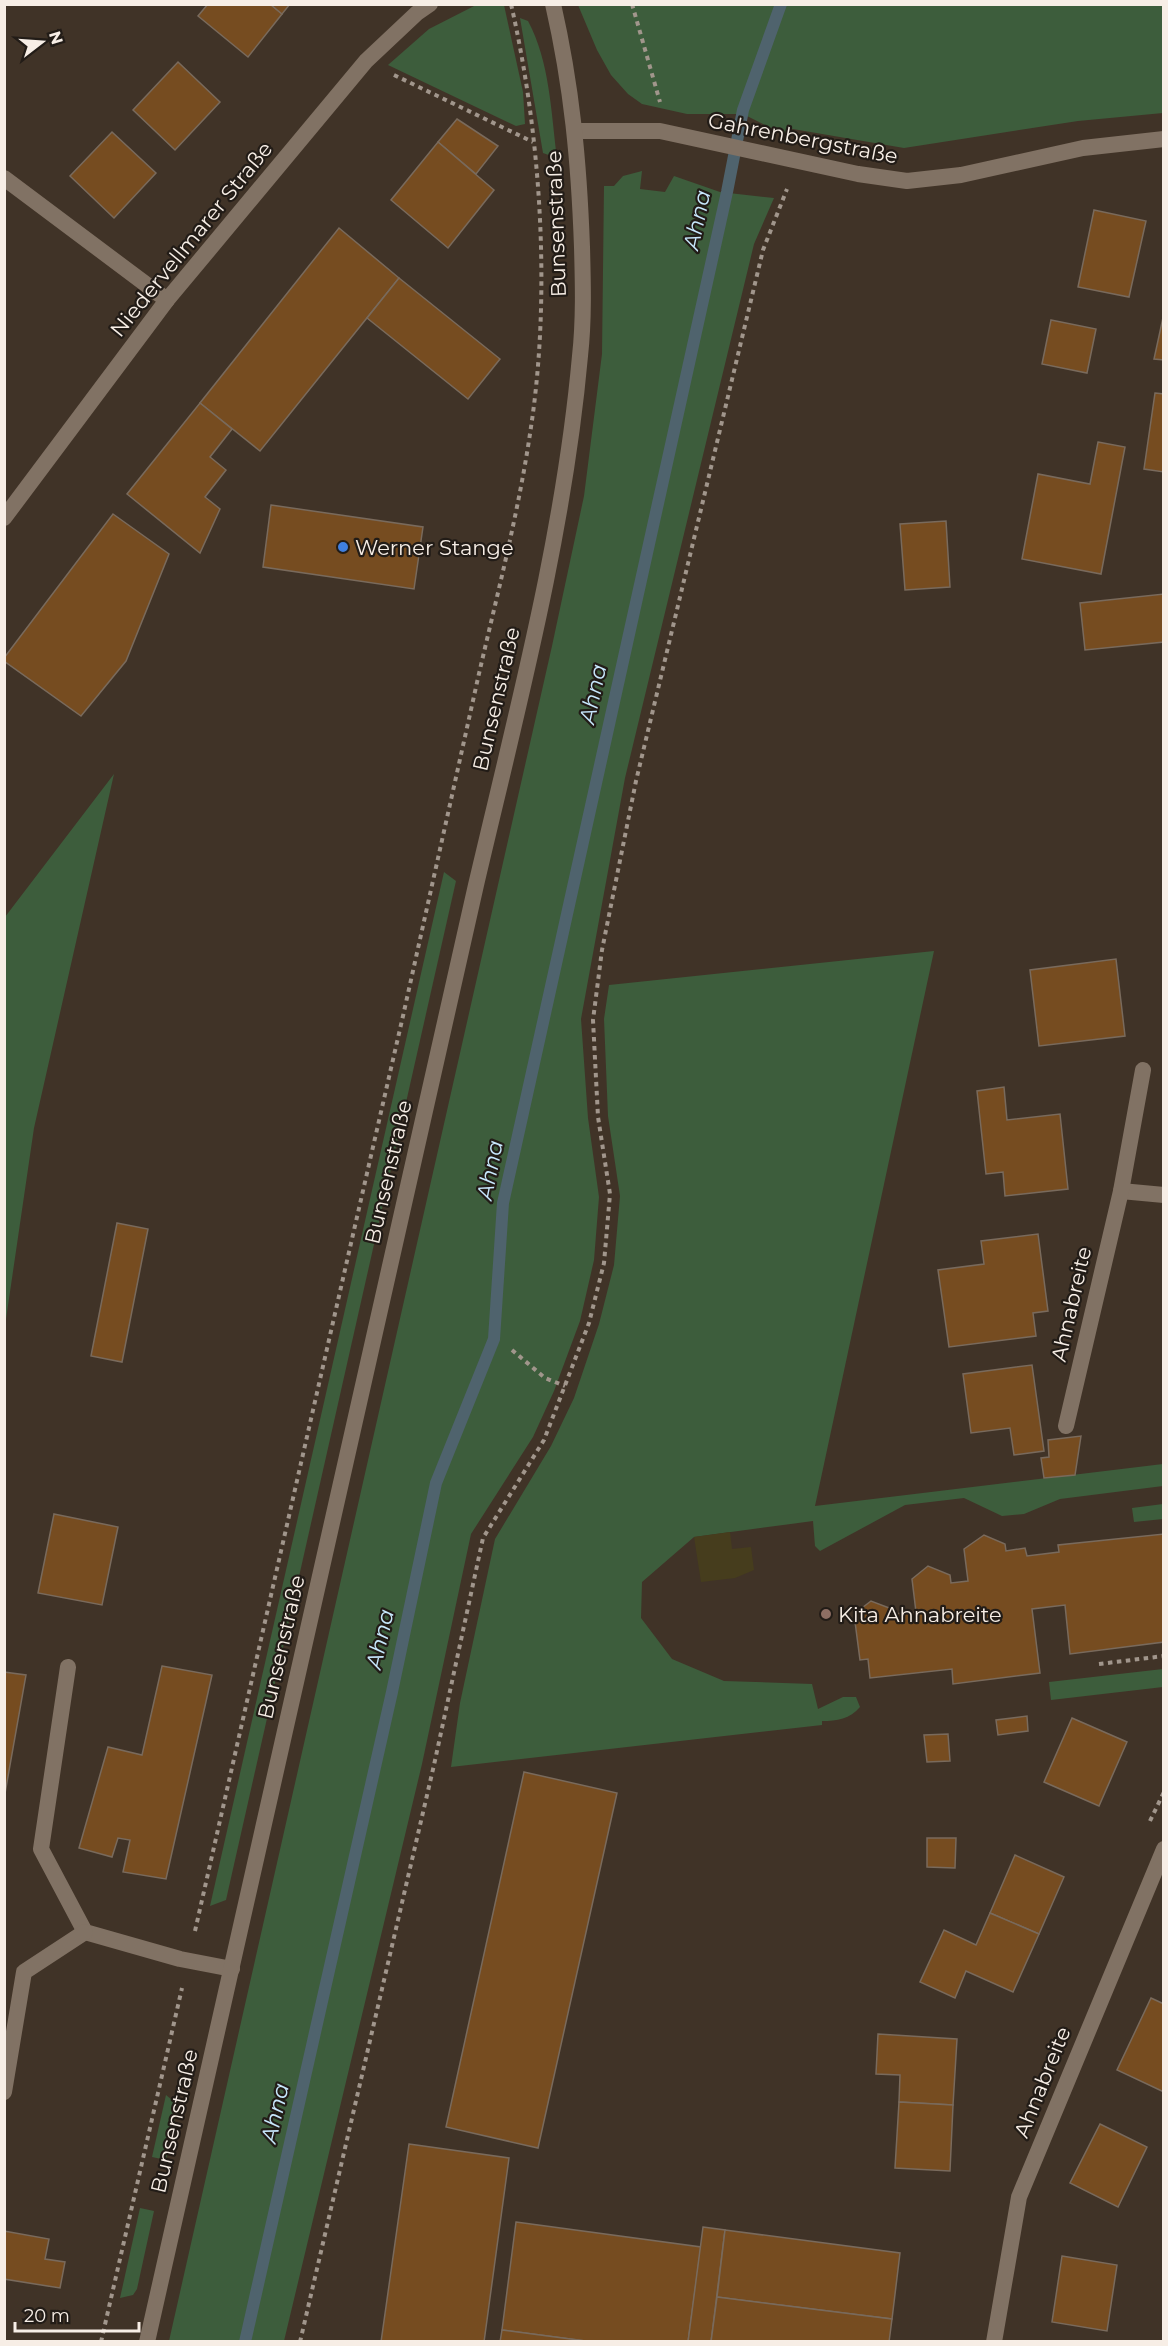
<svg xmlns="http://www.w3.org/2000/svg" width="1168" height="2346" font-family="Montserrat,sans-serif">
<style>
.green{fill:#3d5d3c}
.sand{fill:#463d1d}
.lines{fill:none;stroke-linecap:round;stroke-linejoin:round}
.stream{stroke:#4f636d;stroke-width:12}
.building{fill:#764c20;stroke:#796a5c;stroke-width:1.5}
.path{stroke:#a1968c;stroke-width:4;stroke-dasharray:4.5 4.5;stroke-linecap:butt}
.service{stroke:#817264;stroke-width:16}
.minor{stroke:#817264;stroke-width:16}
.tertiary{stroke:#817264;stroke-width:16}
.shop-dot{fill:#3f7fe0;stroke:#221c17;stroke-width:2}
.education-dot{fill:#8d6e63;stroke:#221c17;stroke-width:2}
.labels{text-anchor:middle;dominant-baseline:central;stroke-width:4.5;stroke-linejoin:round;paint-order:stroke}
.street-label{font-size:21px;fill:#f7eee6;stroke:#221c17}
.poi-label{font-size:21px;fill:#f7eee6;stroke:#221c17;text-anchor:start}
.water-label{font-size:22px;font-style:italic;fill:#c8e8fd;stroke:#221c17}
</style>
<rect width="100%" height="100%" fill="#403327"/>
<g class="green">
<path d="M 478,4 L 504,5 L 523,92 L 525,124 L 516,126 L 388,65 L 429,29 Z"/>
<path d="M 578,5 L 1163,5 L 1163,113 L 1078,121 L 904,148 L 787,128 L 787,136 L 743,114 L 687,114 L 642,104 L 628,94 L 611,75 L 597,50 Z"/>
<path d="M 520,18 L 528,21 C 550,62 551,112 557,158 L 543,153 Z"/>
<path d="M 642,171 L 640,189 L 665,192 L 674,176 L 720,192 L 774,198 L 754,244 L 625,778 L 581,1019 L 588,1118 L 599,1197 L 594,1260 L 580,1321 L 554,1391 L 533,1437 L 471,1534 L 422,1764 L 284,2341 L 169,2341 L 552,646 L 584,496 L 602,354 L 604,186 L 614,186 L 623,176 Z"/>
<path d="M 114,774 L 34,1128 L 5,1326 L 5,917 Z"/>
<path d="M 444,872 L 456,881 L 226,1900 L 210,1906 Z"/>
<path d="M 934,951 L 815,1506 L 1163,1464 L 1163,1486 L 1060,1499 L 1024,1514 L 1002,1516 L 964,1498 L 905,1505 L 820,1551 L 815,1546 L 813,1521 L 694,1537 L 642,1582 L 641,1618 L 672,1659 L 724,1681 L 812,1684 L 818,1709 L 843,1697 L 856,1697 L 860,1707 C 850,1719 837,1721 822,1721 L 822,1725 L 451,1767 L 460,1703 L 495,1539 L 551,1446 L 574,1398 L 599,1324 L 614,1265 L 620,1196 L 608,1116 L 604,1019 L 609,985 Z"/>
<path d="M 1163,1504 L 1163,1519 L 1134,1522 L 1132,1508 Z"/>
<path d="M 1163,1669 L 1163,1687 L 1051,1700 L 1049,1682 Z"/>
<path d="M 166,2095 L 178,2105 L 166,2160 L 152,2157 Z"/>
<path d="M 140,2208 L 154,2211 L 137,2289 L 133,2295 L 120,2298 Z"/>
</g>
<path class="sand" d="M 730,1532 L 732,1549 L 751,1547 L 754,1570 L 735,1578 L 701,1582 L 694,1537 Z"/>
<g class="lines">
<path class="stream" d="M 245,2342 L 392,1692 L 436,1483 L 494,1339 L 503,1203 L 727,192 L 743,110 L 781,4"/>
</g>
<g class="building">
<path d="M 208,4 L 270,4 L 282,14 L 248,57 L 198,16 Z"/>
<path d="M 270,4 L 290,4 L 282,14 Z"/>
<path d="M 178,62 L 220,102 L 175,150 L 133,110 Z"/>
<path d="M 457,119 L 498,146 L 476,174 L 438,142 Z"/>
<path d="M 112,132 L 156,173 L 114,218 L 70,176 Z"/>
<path d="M 438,142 L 494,190 L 448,248 L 391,200 Z"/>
<path d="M 1094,210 L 1146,221 L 1129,297 L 1078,287 Z"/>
<path d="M 339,228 L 399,278 L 260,451 L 200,403 Z"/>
<path d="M 399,278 L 500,359 L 468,399 L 367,318 Z"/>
<path d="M 1164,313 L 1164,360 L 1154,359 Z"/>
<path d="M 1051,320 L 1096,329 L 1087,373 L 1042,364 Z"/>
<path d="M 1155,393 L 1164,394 L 1164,472 L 1144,469 Z"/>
<path d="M 200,403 L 232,429 L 210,457 L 226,470 L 205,497 L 220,509 L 200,553 L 127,494 Z"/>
<path d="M 1098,442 L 1125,447 L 1101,574 L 1022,559 L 1038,474 L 1090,484 Z"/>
<path d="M 271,505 L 423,527 L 414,589 L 263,567 Z"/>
<path d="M 113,514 L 169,554 L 126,661 L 81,716 L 4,661 L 4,658 Z"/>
<path d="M 946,521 L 950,587 L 905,590 L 900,524 Z"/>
<path d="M 1164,594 L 1164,642 L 1085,650 L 1080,603 Z"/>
<path d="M 1116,959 L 1125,1036 L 1039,1046 L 1030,970 Z"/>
<path d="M 1004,1087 L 1007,1120 L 1060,1114 L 1068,1189 L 1005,1196 L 1003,1172 L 986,1174 L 977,1091 Z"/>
<path d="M 117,1223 L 148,1229 L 122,1362 L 91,1356 Z"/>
<path d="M 1038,1234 L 1048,1311 L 1033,1313 L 1036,1336 L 949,1347 L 938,1270 L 984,1264 L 981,1241 Z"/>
<path d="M 1032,1365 L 1044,1451 L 1014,1455 L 1010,1428 L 971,1433 L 963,1374 Z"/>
<path d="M 1081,1436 L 1075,1475 L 1044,1478 L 1041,1458 L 1049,1457 L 1048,1440 Z"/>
<path d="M 54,1514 L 118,1527 L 102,1605 L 38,1593 Z"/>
<path d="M 1164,1534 L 1164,1642 L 1070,1654 L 1065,1605 L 1032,1609 L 1040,1673 L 953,1684 L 952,1669 L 870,1678 L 868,1659 L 860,1660 L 854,1614 L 871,1601 L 892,1609 L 892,1614 L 916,1612 L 912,1579 L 928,1566 L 950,1575 L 951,1583 L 968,1581 L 964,1549 L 984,1535 L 1005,1544 L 1006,1551 L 1025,1548 L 1027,1556 L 1059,1552 L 1058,1545 Z"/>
<path d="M 162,1666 L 212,1675 L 166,1879 L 123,1872 L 130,1840 L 118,1838 L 112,1857 L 79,1848 L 108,1747 L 142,1755 Z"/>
<path d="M 4,1672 L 26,1675 L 4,1799 Z"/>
<path d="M 1027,1716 L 1028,1731 L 998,1735 L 996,1720 Z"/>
<path d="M 1072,1718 L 1127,1742 L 1099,1806 L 1044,1782 Z"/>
<path d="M 948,1734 L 950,1761 L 927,1762 L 924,1735 Z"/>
<path d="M 524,1772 L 617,1793 L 538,2148 L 446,2127 Z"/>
<path d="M 927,1838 L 956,1838 L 955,1868 L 927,1867 Z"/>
<path d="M 1015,1855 L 1064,1877 L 1039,1934 L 990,1913 Z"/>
<path d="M 990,1913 L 1039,1934 L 1013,1992 L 966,1971 L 955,1998 L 920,1982 L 944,1930 L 976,1945 Z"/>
<path d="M 1151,1998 L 1164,2004 L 1164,2092 L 1117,2070 Z"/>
<path d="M 878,2034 L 957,2039 L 953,2105 L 899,2102 L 900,2075 L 876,2074 Z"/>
<path d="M 899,2102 L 953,2105 L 950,2171 L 895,2168 Z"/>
<path d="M 1100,2124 L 1147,2147 L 1118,2207 L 1070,2183 Z"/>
<path d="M 409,2144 L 509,2158 L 484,2342 L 381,2342 Z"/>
<path d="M 516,2222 L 701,2247 L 688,2342 L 593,2342 L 502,2330 Z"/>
<path d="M 703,2227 L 725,2230 L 711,2342 L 688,2342 Z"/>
<path d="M 725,2230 L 900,2253 L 892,2319 L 717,2297 Z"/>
<path d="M 4,2231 L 49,2239 L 45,2259 L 65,2262 L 60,2288 L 4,2279 Z"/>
<path d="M 1062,2256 L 1117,2265 L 1107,2331 L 1052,2322 Z"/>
<path d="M 717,2297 L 892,2319 L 889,2342 L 711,2342 Z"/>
<path d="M 502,2330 L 593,2342 L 500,2342 Z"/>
</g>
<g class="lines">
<g class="path">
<path d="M 632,4 L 660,102"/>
<path d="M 394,75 L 533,142"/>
<path d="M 512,1350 L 545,1378 L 565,1386"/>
<path d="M 1099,1664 L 1164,1656"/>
<path d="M 1150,1821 L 1164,1792"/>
<path d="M 195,1931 C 264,1626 333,1321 403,1016 C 428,903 453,791 478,678 C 497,595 519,511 531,427 C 551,294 541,135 511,4"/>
<path d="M 101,2342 L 182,1988"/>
<path d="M 300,2342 L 434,1765 L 483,1538 L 544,1440 L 589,1323 L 604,1263 L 610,1194 L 598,1117 L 593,1020 L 602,950 L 636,781 L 763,250 L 787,189"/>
</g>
<g class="service">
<path d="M 4,178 L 167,300"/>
<path d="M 68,1667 L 41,1849 L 85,1932 L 180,1959 L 232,1969"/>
<path d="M 4,2092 L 24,1972 L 85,1932"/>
</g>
<g class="minor">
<path d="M 575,131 L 660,131 L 858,174 L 907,181 L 961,175 L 1083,148 L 1164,139"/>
<path d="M 4,518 L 167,300 L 366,61 L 417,13 L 430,4"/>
<path d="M 1121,1191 L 1164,1195"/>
<path d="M 1066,1426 L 1121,1191 L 1143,1070"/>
<path d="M 994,2342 L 1019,2197 L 1164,1849"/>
</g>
<path class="tertiary" d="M 147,2342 L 476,885 C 517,710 564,535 580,356 C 584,320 583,283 582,247 C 579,163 572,87 553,4"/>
</g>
<circle class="shop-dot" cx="343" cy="547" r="6"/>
<circle class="education-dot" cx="826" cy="1614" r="6"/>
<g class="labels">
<g class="street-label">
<text transform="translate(803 138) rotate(11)">Gahrenbergstraße</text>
<text transform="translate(556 224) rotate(-92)">Bunsenstraße</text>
<text transform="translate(191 239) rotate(-51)">Niedervellmarer Straße</text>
<text transform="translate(496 699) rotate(-77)">Bunsenstraße</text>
<text transform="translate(388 1172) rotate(-77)">Bunsenstraße</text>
<text transform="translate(1071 1304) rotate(-77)">Ahnabreite</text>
<text transform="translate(281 1647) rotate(-77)">Bunsenstraße</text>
<text transform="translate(1042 2082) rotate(-68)">Ahnabreite</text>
<text transform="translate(174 2121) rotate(-77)">Bunsenstraße</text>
</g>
<g class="poi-label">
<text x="355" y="547">Werner Stange</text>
<text x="838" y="1614">Kita Ahnabreite</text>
</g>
<g class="water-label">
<text transform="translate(697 220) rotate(-78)">Ahna</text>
<text transform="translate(593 694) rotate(-78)">Ahna</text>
<text transform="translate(490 1170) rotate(-79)">Ahna</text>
<text transform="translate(380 1639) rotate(-77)">Ahna</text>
<text transform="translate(275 2113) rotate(-77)">Ahna</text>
</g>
</g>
<rect width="1168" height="2346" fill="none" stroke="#f7eee6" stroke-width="12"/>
<g transform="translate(42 42) rotate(73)" stroke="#221c17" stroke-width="4.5" paint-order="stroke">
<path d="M0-4.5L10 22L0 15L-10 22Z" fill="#f7eee6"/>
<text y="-9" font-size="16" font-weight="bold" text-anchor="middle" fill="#f7eee6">N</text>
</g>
<path d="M15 2322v9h124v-9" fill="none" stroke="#f7eee6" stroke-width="3"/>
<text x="24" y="2322" font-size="18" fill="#f7eee6" stroke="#221c17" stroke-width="4.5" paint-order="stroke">20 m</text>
</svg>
